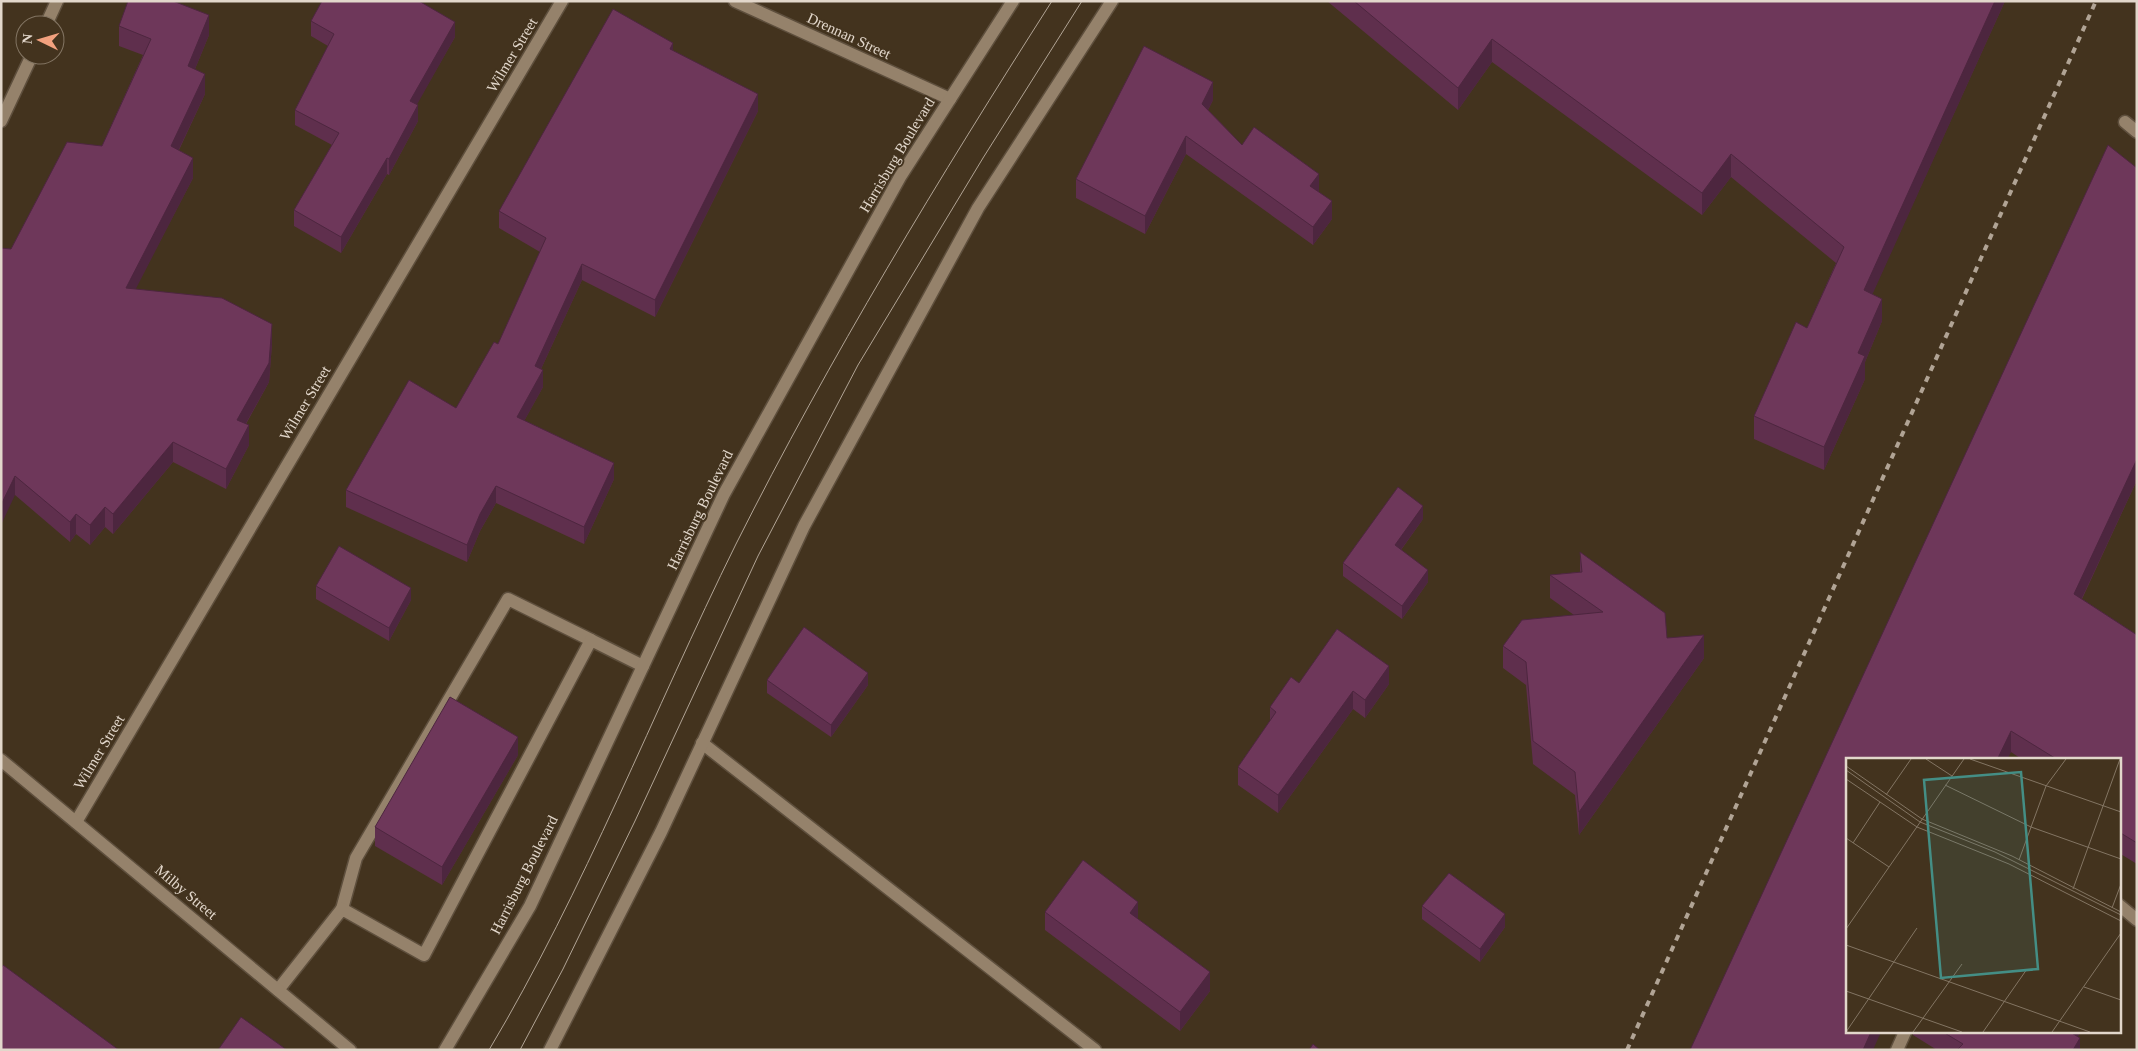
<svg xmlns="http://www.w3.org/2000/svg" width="2138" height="1051" font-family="Georgia,serif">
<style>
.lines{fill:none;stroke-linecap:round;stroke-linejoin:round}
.lane-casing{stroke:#5e4f3d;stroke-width:15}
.street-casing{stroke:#5e4f3d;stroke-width:15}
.secondary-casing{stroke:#5e4f3d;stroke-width:15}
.lane{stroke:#95826b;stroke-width:12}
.street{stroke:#95826b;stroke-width:12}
.secondary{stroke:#95826b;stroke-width:12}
.tram{stroke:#b1a495;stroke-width:1}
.rail{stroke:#b1a495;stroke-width:4;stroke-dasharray:6 6;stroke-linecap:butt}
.wall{fill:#5f2f4d}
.shaded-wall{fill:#4d263f}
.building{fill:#6e375a;stroke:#4d263f}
.labels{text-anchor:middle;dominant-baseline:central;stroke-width:4;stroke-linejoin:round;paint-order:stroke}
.street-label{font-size:15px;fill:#e2d7cb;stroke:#43331e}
.inset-road{fill:none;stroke:#837563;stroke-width:1}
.view{fill:#448e85;fill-opacity:0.15;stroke:#448e85;stroke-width:2.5}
.inset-edge{fill:none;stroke:#e2d7cb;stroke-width:2.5}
</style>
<rect width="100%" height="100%" fill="#43331e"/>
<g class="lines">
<defs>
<g id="lane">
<path d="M 702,743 L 1095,1050"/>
<path d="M 342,909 L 356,858 L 508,599 L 591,640"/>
<path d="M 278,990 L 342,909 L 424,955 L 591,640 L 643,666"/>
<path d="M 1897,1050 L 1905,1032"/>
</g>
<g id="street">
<path d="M 735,1 L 950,99"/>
<path d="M 46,25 L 57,1"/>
<path d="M 1,121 L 32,55"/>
<path d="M 2125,122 L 2137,132"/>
<path d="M 76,822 L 562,1"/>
<path d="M 2119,905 L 2137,920"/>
</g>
<g id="secondary">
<path d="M 1,760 L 350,1050"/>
<path d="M 445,1050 L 530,906 L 724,494 L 900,177 L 1013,1"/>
<path d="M 550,1050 L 661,832 L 804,526 L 978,208 L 1112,1"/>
</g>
</defs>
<use href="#lane" class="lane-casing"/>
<use href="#street" class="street-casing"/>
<use href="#secondary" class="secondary-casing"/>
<use href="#lane" class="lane"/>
<use href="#street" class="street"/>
<use href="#secondary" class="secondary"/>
<g class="tram">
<path d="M 489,1050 C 585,889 653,712 736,544 C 830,357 939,178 1052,1"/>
<path d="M 520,1050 L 563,969 L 635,821 L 758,556 L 858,365 L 983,158 L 1082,1"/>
</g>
<path class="rail" d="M 1627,1050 L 2096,1"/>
</g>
<g class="wall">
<path d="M 1327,1 L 2005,1 L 1872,294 L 1882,321 L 1865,362 L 1865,379 L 1824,470 L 1754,439 L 1754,416 L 1807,328 L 1836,263 L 1731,177 L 1702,215 L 1492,62 L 1458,110 Z"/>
<path d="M 311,21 L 455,37 L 416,105 L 418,121 L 389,175 L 387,174 L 341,253 L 294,226 L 294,210 L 332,145 L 295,125 L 295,110 L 328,46 L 311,36 Z"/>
<path d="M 119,26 L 209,35 L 195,69 L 205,94 L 179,150 L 193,178 L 135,289 L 272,344 L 269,382 L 246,424 L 249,445 L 226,489 L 173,462 L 113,534 L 105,527 L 90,545 L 76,534 L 70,542 L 15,495 L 11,249 L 102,146 L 143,55 L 119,46 Z"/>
<path d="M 673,51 L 758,111 L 655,317 L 582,280 L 541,369 L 543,387 L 524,421 L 614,479 L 584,544 L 496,503 L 480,531 L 467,562 L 346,507 L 346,490 L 456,408 L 498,344 L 540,252 L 499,228 L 499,211 Z"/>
<path d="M 1213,100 L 1208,110 L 1242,145 L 1319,192 L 1332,219 L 1313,245 L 1186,154 L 1145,234 L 1076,198 L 1076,179 Z"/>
<path d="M 2137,168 L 2137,480 L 2082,599 L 2137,635 L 2137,864 L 2119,853 L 2119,760 L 2023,760 L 2011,752 L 1690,1050 Z"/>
<path d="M 1423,519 L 1401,550 L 1428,582 L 1402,619 L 1343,576 L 1343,563 Z"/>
<path d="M 1580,552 L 1667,638 L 1704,658 L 1579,835 L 1575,795 L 1533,764 L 1526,685 L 1503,668 L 1503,646 L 1574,615 L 1550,598 L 1550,575 L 1580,572 Z"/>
<path d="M 316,586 L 411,600 L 389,641 L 316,599 Z"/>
<path d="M 767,680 L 868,685 L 831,737 L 767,693 Z"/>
<path d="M 1389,684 L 1365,718 L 1353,709 L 1278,813 L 1238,785 L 1238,767 L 1270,721 L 1270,707 Z"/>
<path d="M 518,755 L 442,885 L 375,846 L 375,827 Z"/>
<path d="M 1422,906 L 1505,927 L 1480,962 L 1422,919 Z"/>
<path d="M 1045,912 L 1138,919 L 1210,991 L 1180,1031 L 1045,930 Z"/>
<path d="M 1913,1032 L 2081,1032 L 2077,1037 L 2080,1050 L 1937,1050 L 1913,1035 Z"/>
</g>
<g class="shaded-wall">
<path d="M 1995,1 L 2005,1 L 1864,313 L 1864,290 Z"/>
<path d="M 209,15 L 209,35 L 188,86 L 188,66 Z"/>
<path d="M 455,22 L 455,37 L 410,117 L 410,101 Z"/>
<path d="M 1492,39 L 1492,62 L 1458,110 L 1458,88 Z"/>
<path d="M 673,43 L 673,60 L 670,49 Z"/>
<path d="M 205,74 L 205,94 L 171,166 L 171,146 Z"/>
<path d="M 1213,82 L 1213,100 L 1202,122 L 1202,104 Z"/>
<path d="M 758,94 L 758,111 L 655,317 L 655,300 Z"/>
<path d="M 418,105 L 418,121 L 389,175 L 389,159 Z"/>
<path d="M 1186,136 L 1186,154 L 1145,234 L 1145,216 Z"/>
<path d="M 1731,154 L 1731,177 L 1702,215 L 1702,193 Z"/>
<path d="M 193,158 L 193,178 L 126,308 L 126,288 Z"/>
<path d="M 387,158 L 387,174 L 341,253 L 341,237 Z"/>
<path d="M 1319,174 L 1319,192 L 1310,186 Z"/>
<path d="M 1332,201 L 1332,219 L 1313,245 L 1313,227 Z"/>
<path d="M 582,264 L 582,280 L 535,382 L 535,366 Z"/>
<path d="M 1882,299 L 1882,321 L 1865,362 L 1865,379 L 1824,470 L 1824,447 L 1858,353 Z"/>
<path d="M 272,324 L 272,344 L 269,382 L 237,439 L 237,420 Z"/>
<path d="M 543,370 L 543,387 L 517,434 L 517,417 Z"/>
<path d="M 249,425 L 249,445 L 226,489 L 226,469 Z"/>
<path d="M 173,442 L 173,462 L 113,534 L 113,514 Z"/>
<path d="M 2137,459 L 2137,480 L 2074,615 L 2074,594 Z"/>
<path d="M 614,463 L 614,479 L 584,544 L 584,527 Z"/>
<path d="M 15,476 L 15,495 L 1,525 L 1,505 Z"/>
<path d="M 496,486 L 496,503 L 480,531 L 467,562 L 467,545 L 480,514 Z"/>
<path d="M 1423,506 L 1423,519 L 1395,558 L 1395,545 Z"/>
<path d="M 105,507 L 105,527 L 90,545 L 90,525 Z"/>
<path d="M 76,514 L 76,534 L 70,542 L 70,522 Z"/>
<path d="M 1428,570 L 1428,582 L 1402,619 L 1402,606 Z"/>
<path d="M 411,588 L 411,600 L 389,641 L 389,628 Z"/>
<path d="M 1704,635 L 1704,658 L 1579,835 L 1579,812 Z"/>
<path d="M 1389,666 L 1389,684 L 1365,718 L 1365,700 Z"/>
<path d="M 868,673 L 868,685 L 831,737 L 831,725 Z"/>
<path d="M 1353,691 L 1353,709 L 1278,813 L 1278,795 Z"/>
<path d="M 2011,731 L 2011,752 L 2007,760 L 1997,760 Z"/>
<path d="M 518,737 L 518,755 L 442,885 L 442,867 Z"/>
<path d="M 1138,902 L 1138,920 L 1130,913 Z"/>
<path d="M 1505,914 L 1505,927 L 1480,962 L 1480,949 Z"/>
<path d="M 1210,972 L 1210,991 L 1180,1031 L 1180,1012 Z"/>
<path d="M 1871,1032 L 1881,1032 L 1873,1050 L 1863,1050 Z"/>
<path d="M 2066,1032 L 2081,1032 L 2067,1050 Z"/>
<path d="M 2080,1038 L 2080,1050 L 2073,1050 Z"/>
</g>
<g class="building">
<path d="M 128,1 L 173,1 L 209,15 L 188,66 L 205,74 L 171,146 L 193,158 L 126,288 L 222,298 L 272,324 L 269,363 L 237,420 L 249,425 L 226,469 L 173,442 L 113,514 L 105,507 L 90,525 L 76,514 L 70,522 L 15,476 L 1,505 L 1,248 L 11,249 L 67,142 L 102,146 L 151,39 L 119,26 Z"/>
<path d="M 322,1 L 419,1 L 455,22 L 410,101 L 418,105 L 389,159 L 387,158 L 341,237 L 294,210 L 339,133 L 295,110 L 334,34 L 311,21 Z"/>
<path d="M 1354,1 L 1995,1 L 1864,290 L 1882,299 L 1858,353 L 1865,356 L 1824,447 L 1754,416 L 1796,322 L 1807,328 L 1844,247 L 1731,154 L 1702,193 L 1492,39 L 1458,88 Z"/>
<path d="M 613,9 L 673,43 L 670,49 L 758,94 L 655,300 L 582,264 L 535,366 L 543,370 L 517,417 L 614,463 L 584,527 L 496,486 L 480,514 L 467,545 L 346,490 L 409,380 L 456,408 L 494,342 L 498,344 L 546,238 L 499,211 Z"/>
<path d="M 1144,46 L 1213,82 L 1202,104 L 1242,145 L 1254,127 L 1319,174 L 1310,186 L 1332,201 L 1313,227 L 1186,136 L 1145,216 L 1076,179 Z"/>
<path d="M 2108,145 L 2137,168 L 2137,459 L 2074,594 L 2137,635 L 2137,843 L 2119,832 L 2119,760 L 2058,760 L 2011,731 L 1997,760 L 1847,760 L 1847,1032 L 1871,1032 L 1863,1050 L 1690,1050 Z"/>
<path d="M 1398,487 L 1423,506 L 1395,545 L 1428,570 L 1402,606 L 1343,563 Z"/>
<path d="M 339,546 L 411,588 L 389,628 L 316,586 Z"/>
<path d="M 1580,552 L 1665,613 L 1667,638 L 1704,635 L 1579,812 L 1575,772 L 1533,741 L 1526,662 L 1503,646 L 1522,620 L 1603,612 L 1550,575 L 1582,572 Z"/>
<path d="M 804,627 L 868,673 L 831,725 L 767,680 Z"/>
<path d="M 1337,629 L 1389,666 L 1365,700 L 1353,691 L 1278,795 L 1238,767 L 1276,712 L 1270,707 L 1291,677 L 1299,683 Z"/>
<path d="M 450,697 L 518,737 L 442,867 L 375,827 Z"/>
<path d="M 1083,860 L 1138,902 L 1130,913 L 1210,972 L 1180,1012 L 1045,912 Z"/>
<path d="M 1449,873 L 1505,914 L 1480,949 L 1422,906 Z"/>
<path d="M 3,965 L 119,1050 L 1,1050 L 1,968 Z"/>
<path d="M 241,1017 L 287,1050 L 218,1050 Z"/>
<path d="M 1943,1032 L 2070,1032 L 2080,1038 L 2073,1050 L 1957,1050 L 1963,1044 Z"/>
<path d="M 1313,1044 L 1320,1050 L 1309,1050 Z"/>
</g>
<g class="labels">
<g class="street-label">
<text transform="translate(849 36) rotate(25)">Drennan Street</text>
<text transform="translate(512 55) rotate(-59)">Wilmer Street</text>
<text transform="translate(897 155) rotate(-59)">Harrisburg Boulevard</text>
<text transform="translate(305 403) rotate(-59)">Wilmer Street</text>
<text transform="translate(700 510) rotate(-64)">Harrisburg Boulevard</text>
<text transform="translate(99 752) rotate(-59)">Wilmer Street</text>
<text transform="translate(524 875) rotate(-63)">Harrisburg Boulevard</text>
<text transform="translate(186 892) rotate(40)">Milby Street</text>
</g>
</g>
<g transform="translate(1846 758)">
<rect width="275" height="275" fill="#43331e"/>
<path class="inset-road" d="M 80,1 L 106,18M 124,1 L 275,54M 0,8 L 76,61 L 166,98 L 275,154M 0,12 L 74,64 L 149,94 L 275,157M 0,21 L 71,69 L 163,106 L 275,163M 99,27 L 185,69 L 275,101M 40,37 L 65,1M 0,80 L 43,109M 7,85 L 34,44M 173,102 L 200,28 L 220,1M 227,131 L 274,1M 266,150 L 275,126M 0,171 L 118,1M 0,187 L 244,274M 238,229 L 275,242M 0,233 L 116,274M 0,274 L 71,170M 67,274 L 116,206M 137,274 L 181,211M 206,274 L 275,175"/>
<path class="view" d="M 175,14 L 192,211 L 95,220 L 78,22 Z"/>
<rect width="275" height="275" class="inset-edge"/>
</g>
<rect width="2138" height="1051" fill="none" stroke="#e2d7cb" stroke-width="5"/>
<g transform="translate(40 40) rotate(275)"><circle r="24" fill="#43331e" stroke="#837563"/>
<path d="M0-4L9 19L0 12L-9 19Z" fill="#f2a17e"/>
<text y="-8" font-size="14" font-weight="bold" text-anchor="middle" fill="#e2d7cb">N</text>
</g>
</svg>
